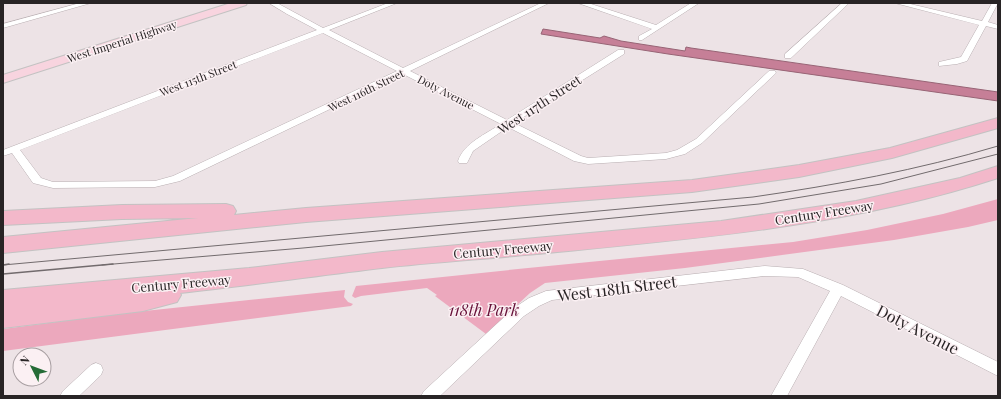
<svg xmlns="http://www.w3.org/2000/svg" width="1001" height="399" font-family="'Playfair Display',serif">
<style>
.green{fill:#eca8bd}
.water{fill:#c67f97;stroke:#976475}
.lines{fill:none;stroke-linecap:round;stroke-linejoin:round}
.minor-casing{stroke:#b9afb2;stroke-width:1}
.primary-casing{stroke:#c3c2c2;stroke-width:2}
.motorway-casing{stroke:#c3c2c2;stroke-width:2}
.minor{fill:#fff;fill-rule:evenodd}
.primary{fill:#f8d4df;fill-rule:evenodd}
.motorway{fill:#f3b8ca;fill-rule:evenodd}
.tram-far1{stroke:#726b6d;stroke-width:1}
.tram{stroke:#726b6d;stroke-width:1.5}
.labels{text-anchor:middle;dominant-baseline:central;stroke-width:3;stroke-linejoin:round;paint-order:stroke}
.far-street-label{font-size:11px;fill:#282425;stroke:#fbf0f3}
.street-label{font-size:13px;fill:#282425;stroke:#fbf0f3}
.near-street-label{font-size:16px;fill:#282425;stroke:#fbf0f3}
.near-park-label{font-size:16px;font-style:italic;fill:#661038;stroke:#fbf0f3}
</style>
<rect width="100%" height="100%" fill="#ede3e6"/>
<g class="green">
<path d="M 998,199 L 998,220 L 968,227 L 894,240 L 685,268 L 545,283 L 530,293 L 486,334 L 435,296 L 437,295 L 427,288 L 361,296 L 355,298 L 352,296 L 356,286 L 528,268 L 793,242 L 867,230 L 943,214 Z"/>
<path d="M 345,290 L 344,297 L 348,302 L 353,304 L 351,306 L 3,351 L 3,329 L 116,314 Z"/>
</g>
<path class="water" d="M 543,29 L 600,38 L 604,36 L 621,41 L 685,51 L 686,47 L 691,48 L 998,92 L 998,101 L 668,54 L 541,34 Z"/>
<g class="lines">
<defs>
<g id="minor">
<path d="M 80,3 L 91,3 L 3,28 L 3,24 Z"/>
<path d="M 269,3 L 277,3 L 323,28 L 388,3 L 397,3 L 329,30 L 403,68 L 541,3 L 549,3 L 410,71 L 507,120 L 618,50 L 624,50 L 624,54 L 514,123 L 581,156 L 588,158 L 666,153 L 677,150 L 696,139 L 769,71 L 775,71 L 776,73 L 702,143 L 685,154 L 666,159 L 588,164 L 574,161 L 508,127 L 473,151 L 467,163 L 459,163 L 458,161 C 464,143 486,134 501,124 L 403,74 L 180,181 L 155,187 L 53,188 L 33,183 L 12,153 L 3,156 L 3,150 L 317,30 L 287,14 ZM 323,33 L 397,71 L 173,176 L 155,181 L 53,182 L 41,178 L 20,150 Z"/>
<path d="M 578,3 L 588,3 L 656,25 L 691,3 L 699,3 L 642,40 L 639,40 L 639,36 L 652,29 Z"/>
<path d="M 842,3 L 849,3 L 791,58 L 785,58 L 785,54 Z"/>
<path d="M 895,3 L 906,3 L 982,21 L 992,3 L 998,3 L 988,22 L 998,25 L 998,29 L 986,26 L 967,61 L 957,64 L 939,66 L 939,62 L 961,57 L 979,25 Z"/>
<path d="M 765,266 L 803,269 L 843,285 L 998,362 L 998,376 L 841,296 L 787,396 L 771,396 L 830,291 L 798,277 L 765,276 L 552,300 L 539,306 L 524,316 L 440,396 L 421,396 L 424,391 L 514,308 L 529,298 L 546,291 Z"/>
<path d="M 96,363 L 101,365 L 103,370 L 101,375 L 79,396 L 60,396 L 63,391 L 91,365 Z"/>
</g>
<path id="primary" d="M 231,3 L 247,3 L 246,5 L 3,83 L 3,75 Z"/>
<g id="motorway">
<path d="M 998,118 L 998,128 L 892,158 L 799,177 L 692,192 L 306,222 L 3,253 L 3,237 L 198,218 L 122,219 L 3,225 L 3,211 L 122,205 L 226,204 L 233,206 L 236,211 L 234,215 L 306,208 L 692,180 L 799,165 L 890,148 Z"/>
<path d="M 998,166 L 998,178 C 842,229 677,240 515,256 C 470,260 426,263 382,268 C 315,276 247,286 180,293 L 181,295 L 177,302 L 143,311 L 3,328 L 3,290 L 249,268 L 382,252 L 721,221 L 856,201 L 960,178 Z"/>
</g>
</defs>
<use href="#minor" class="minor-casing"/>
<use href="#primary" class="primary-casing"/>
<use href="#motorway" class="motorway-casing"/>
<use href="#minor" class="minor"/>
<use href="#primary" class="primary"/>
<use href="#motorway" class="motorway"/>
<g class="tram-far1">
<path d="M 3,265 L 753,197 C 836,185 918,170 998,146"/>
<path d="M 102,265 L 303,248 L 759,204 L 881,184 L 998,154"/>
</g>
<g class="tram">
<path d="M 3,265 L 9,264"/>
<path d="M 3,274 L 113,264"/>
</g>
</g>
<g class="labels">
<g class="far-street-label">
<text transform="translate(122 41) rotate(-18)">West Imperial Highway</text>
<text transform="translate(198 78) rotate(-21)">West 115th Street</text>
<text transform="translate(366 90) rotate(-26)">West 116th Street</text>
<text transform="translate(446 92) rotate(27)">Doty Avenue</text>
</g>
<g class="street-label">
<text transform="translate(539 104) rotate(-33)">West 117th Street</text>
<text transform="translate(824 212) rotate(-9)">Century Freeway</text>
<text transform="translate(503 249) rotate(-5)">Century Freeway</text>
<text transform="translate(181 283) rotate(-5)">Century Freeway</text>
</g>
<g class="near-street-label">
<text transform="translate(617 288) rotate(-7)">West 118th Street</text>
<text transform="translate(918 329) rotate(27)">Doty Avenue</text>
</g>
<g class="near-park-label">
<text x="484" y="309">118th Park</text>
</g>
</g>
<rect width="1001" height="399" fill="none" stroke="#282425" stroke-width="8"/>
<g transform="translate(32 367) rotate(312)"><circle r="19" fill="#fbf0f3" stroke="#a79ea1"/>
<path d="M0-3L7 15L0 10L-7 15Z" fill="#256b36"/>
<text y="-6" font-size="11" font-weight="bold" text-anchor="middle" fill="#282425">N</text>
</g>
</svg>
